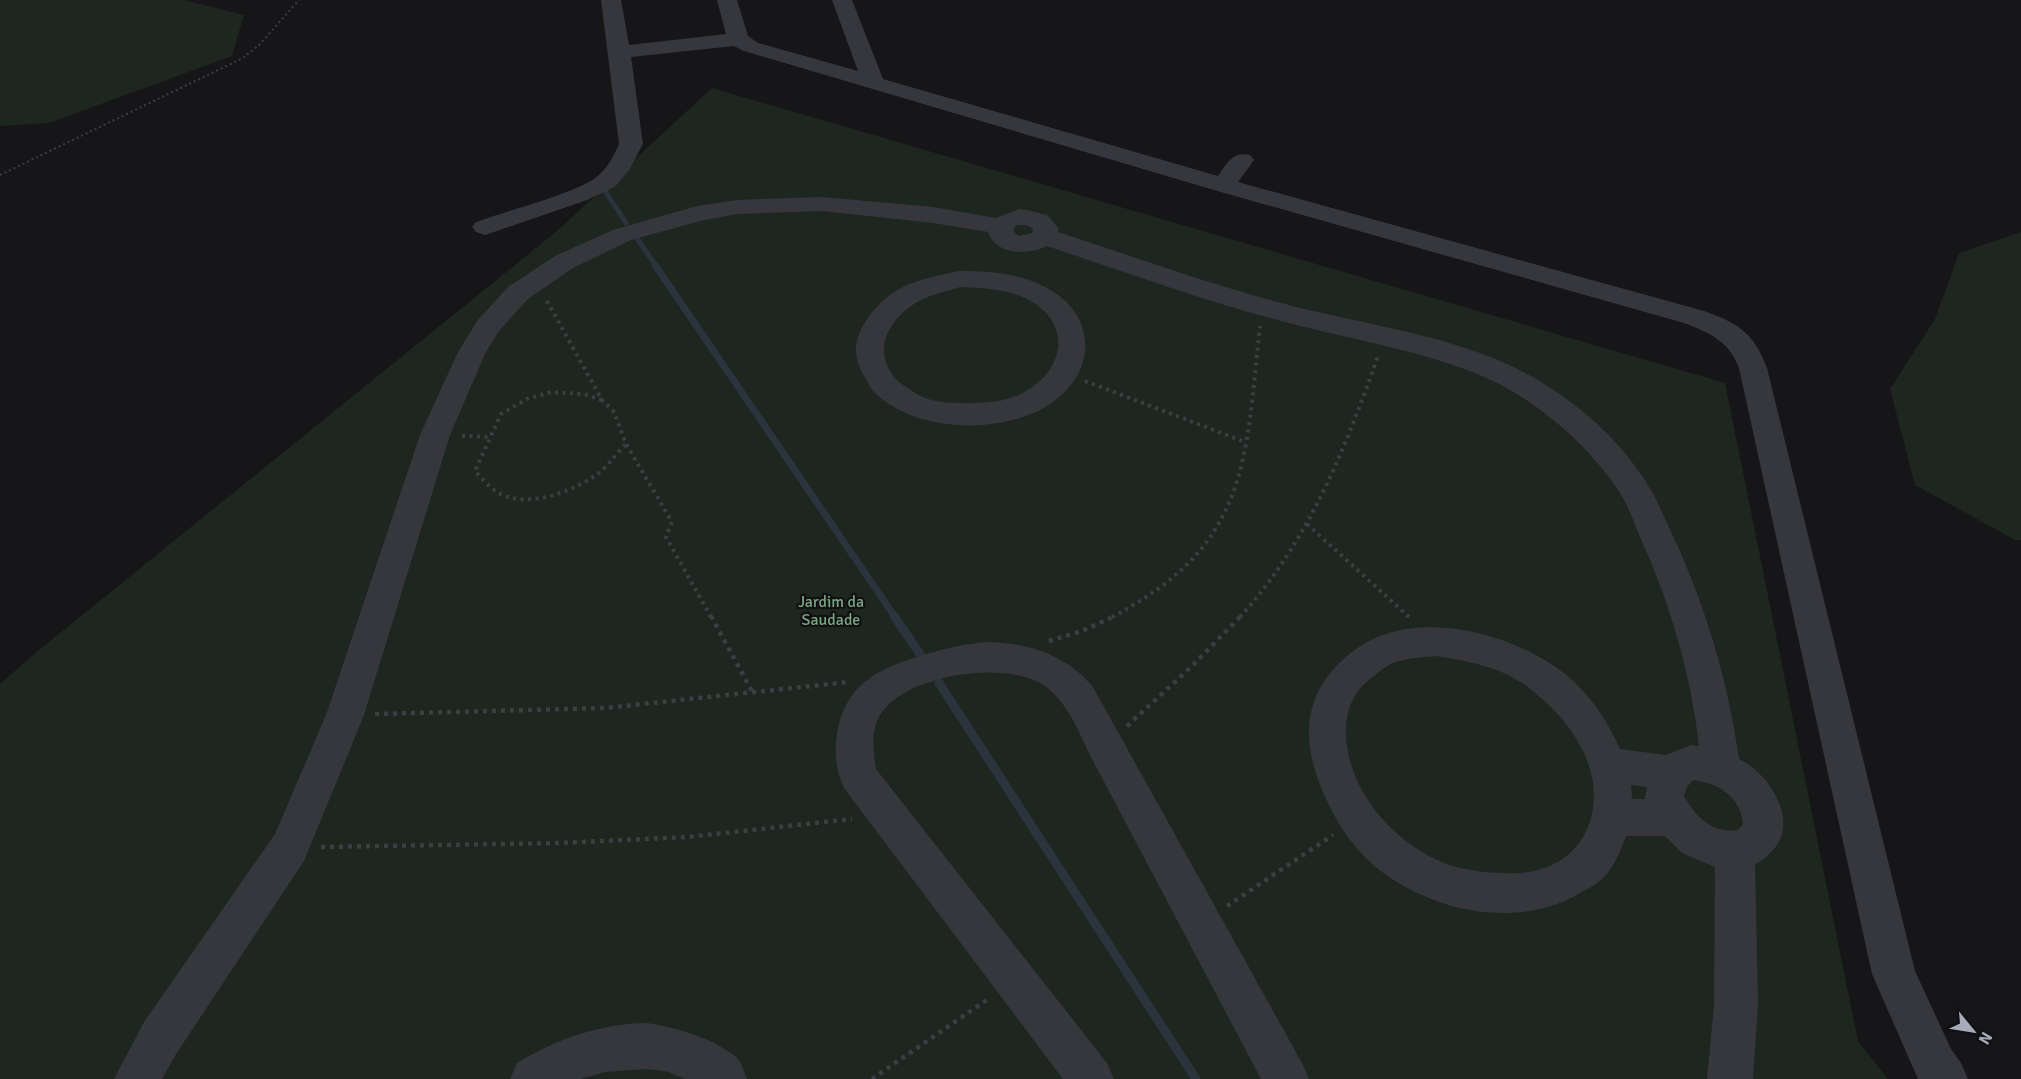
<svg xmlns="http://www.w3.org/2000/svg" width="2021" height="1079" font-family="Signika,sans-serif">
<style>
.green{fill:#1d261f}
.lines{fill:none;stroke-linecap:round;stroke-linejoin:round}
.stream-far2{stroke:#2b333d;stroke-width:5}
.stream-far1{stroke:#2b333d;stroke-width:7}
.stream{stroke:#2b333d;stroke-width:9}
.path-far2{stroke:#3c3e44;stroke-width:2;stroke-dasharray:2 3;stroke-linecap:butt}
.path-far1{stroke:#3c3e44;stroke-width:4;stroke-dasharray:3 4.5;stroke-linecap:butt}
.path{stroke:#3c3e44;stroke-width:4.5;stroke-dasharray:4 5;stroke-linecap:butt}
.minor{fill:#36373d;fill-rule:evenodd}
.labels{text-anchor:middle;dominant-baseline:central;stroke-width:4.5;stroke-linejoin:round;paint-order:stroke}
.park-label{font-size:16px;fill:#7ca682;stroke:#111113}
</style>
<rect width="100%" height="100%" fill="#161618"/>
<g class="green">
<path d="M 0,0 L 184,0 L 244,15 L 232,56 L 49,123 L 0,126 Z"/>
<path d="M 712,88 L 1725,383 L 1858,1041 L 1888,1079 L 0,1079 L 0,684 L 34,654 L 557,231 Z"/>
<path d="M 2021,232 L 2021,540 L 2015,540 L 1915,485 L 1890,389 L 1935,319 L 1959,253 Z"/>
</g>
<g class="lines">
<g class="stream-far2">
<path d="M 603,188 L 626,223"/>
<path d="M 636,237 L 656,266"/>
</g>
<path class="stream-far1" d="M 655,265 L 895,617"/>
<g class="stream">
<path d="M 894,616 L 920,654"/>
<path d="M 939,683 L 1196,1079"/>
</g>
<path class="path-far2" d="M 0,175 L 243,58 L 259,45 L 299,0"/>
<g class="path-far1">
<path d="M 547,301 L 602,400 L 614,412 L 626,444 L 672,522 L 666,537 L 711,617"/>
<path d="M 1085,381 L 1245,442"/>
<path d="M 602,400 L 583,394 L 551,392 L 527,399 L 501,414 L 475,471 C 484,481 494,493 508,497 C 533,505 571,492 593,477 C 606,469 615,455 626,444"/>
<path d="M 462,436 L 491,437"/>
<path d="M 1307,524 L 1409,617"/>
<path d="M 1112,617 C 1249,545 1245,464 1260,326"/>
<path d="M 1240,617 C 1308,542 1345,450 1378,356"/>
</g>
<g class="path">
<path d="M 711,616 L 753,693"/>
<path d="M 1049,641 L 1082,631 L 1115,616"/>
<path d="M 375,714 L 605,708 L 849,682"/>
<path d="M 1127,726 L 1190,668 L 1241,616"/>
<path d="M 321,847 L 559,843 L 688,837 L 852,819"/>
<path d="M 1227,906 L 1333,835"/>
<path d="M 872,1079 L 988,999"/>
</g>
<g class="minor">
<path d="M 601,0 L 621,0 L 629,45 L 726,34 L 717,0 L 737,0 L 748,36 L 758,43 L 858,71 L 832,0 L 852,0 L 883,79 L 1218,176 C 1227,163 1233,151 1250,155 L 1254,160 L 1238,182 L 1704,311 C 1738,323 1754,333 1767,368 L 1915,971 L 1951,1049 L 1961,1063 L 1968,1079 L 1918,1079 L 1872,974 L 1739,368 C 1729,341 1710,333 1684,323 L 1214,190 L 744,51 L 734,46 L 631,57 L 643,144 L 629,170 L 615,187 L 587,200 L 494,232 L 485,235 L 476,232 L 472,227 L 476,222 C 503,212 581,192 599,175 C 609,166 614,155 619,144 Z"/>
<path d="M 822,197 L 933,207 L 996,218 L 1019,209 L 1027,210 L 1047,215 L 1059,229 L 1058,232 C 1135,257 1211,285 1289,305 C 1361,324 1437,333 1505,363 C 1556,386 1608,426 1640,473 C 1654,492 1663,515 1673,536 C 1706,607 1728,681 1739,759 C 1769,773 1800,821 1773,850 C 1767,856 1763,861 1755,864 L 1758,1005 L 1753,1079 L 1707,1079 L 1714,1005 L 1715,867 L 1682,853 L 1665,836 L 1626,836 C 1621,850 1615,865 1605,876 C 1597,885 1585,890 1575,896 C 1515,928 1436,912 1382,872 C 1358,854 1340,829 1327,801 C 1299,742 1300,690 1356,649 C 1416,605 1520,634 1571,679 C 1593,699 1608,722 1620,749 L 1666,755 L 1691,745 L 1699,746 C 1691,674 1670,603 1640,537 C 1633,520 1627,503 1617,488 C 1584,441 1534,398 1482,376 C 1421,350 1353,340 1289,323 C 1207,302 1128,273 1047,246 C 1028,255 996,256 988,232 L 933,223 L 822,211 L 737,214 L 700,221 L 631,240 L 573,268 L 528,299 L 498,332 L 485,354 L 450,435 L 364,715 L 304,861 L 176,1054 L 162,1079 L 114,1079 L 144,1022 L 275,834 L 326,715 L 420,435 L 457,354 L 477,321 L 508,287 L 555,256 L 613,230 L 697,206 L 737,200 ZM 1017,225 L 1027,225 L 1033,229 L 1032,233 L 1019,236 L 1014,232 L 1014,228 ZM 1436,656 C 1469,661 1502,667 1529,688 C 1550,704 1570,725 1582,749 C 1611,805 1586,869 1519,873 C 1492,874 1459,871 1435,859 C 1388,836 1349,789 1346,736 C 1345,714 1352,693 1369,680 C 1378,673 1386,665 1396,662 C 1408,658 1423,657 1436,656 ZM 1693,780 C 1718,783 1741,797 1743,824 L 1738,830 C 1711,833 1697,818 1684,796 L 1687,787 ZM 1631,785 L 1647,787 L 1645,799 L 1632,799 Z"/>
<path d="M 959,271 C 988,271 1021,273 1047,288 C 1096,314 1098,370 1053,402 C 1007,435 917,434 875,393 C 870,389 867,380 863,374 C 853,357 854,341 864,324 C 873,308 886,296 903,287 C 919,279 941,275 959,271 ZM 960,287 C 983,288 1007,289 1027,299 C 1074,323 1065,372 1021,394 C 1004,402 987,403 968,403 C 950,403 930,403 915,393 C 908,388 899,383 894,377 C 870,346 893,315 921,300 C 933,294 948,291 960,287 Z"/>
<path d="M 987,642 C 1028,643 1066,654 1093,687 L 1302,1063 L 1309,1079 L 1261,1079 L 1092,759 C 1079,733 1069,704 1045,686 C 1007,659 905,674 880,715 C 871,730 873,753 876,769 L 1107,1063 L 1114,1079 L 1063,1079 L 844,788 C 836,771 834,753 837,734 C 845,687 873,671 914,658 C 938,650 962,644 987,642 Z"/>
<path d="M 646,1023 C 675,1027 714,1038 737,1058 C 742,1063 744,1072 747,1079 L 685,1079 L 665,1071 L 646,1069 L 605,1072 L 580,1079 L 510,1079 L 517,1063 C 557,1039 599,1024 646,1023 Z"/>
</g>
</g>
<g class="labels">
<g class="park-label">
<text x="831" y="602">Jardim da<tspan x="831" dy="18">Saudade</tspan></text>
</g>
</g>
<g transform="translate(1973 1031) rotate(120)" stroke="#111113" stroke-width="4.5" paint-order="stroke">
<path d="M0-4.5L10 22L0 15L-10 22Z" fill="#a7abb9"/>
<text y="-9" font-size="16" font-weight="bold" text-anchor="middle" fill="#a7abb9">N</text>
</g>
</svg>
